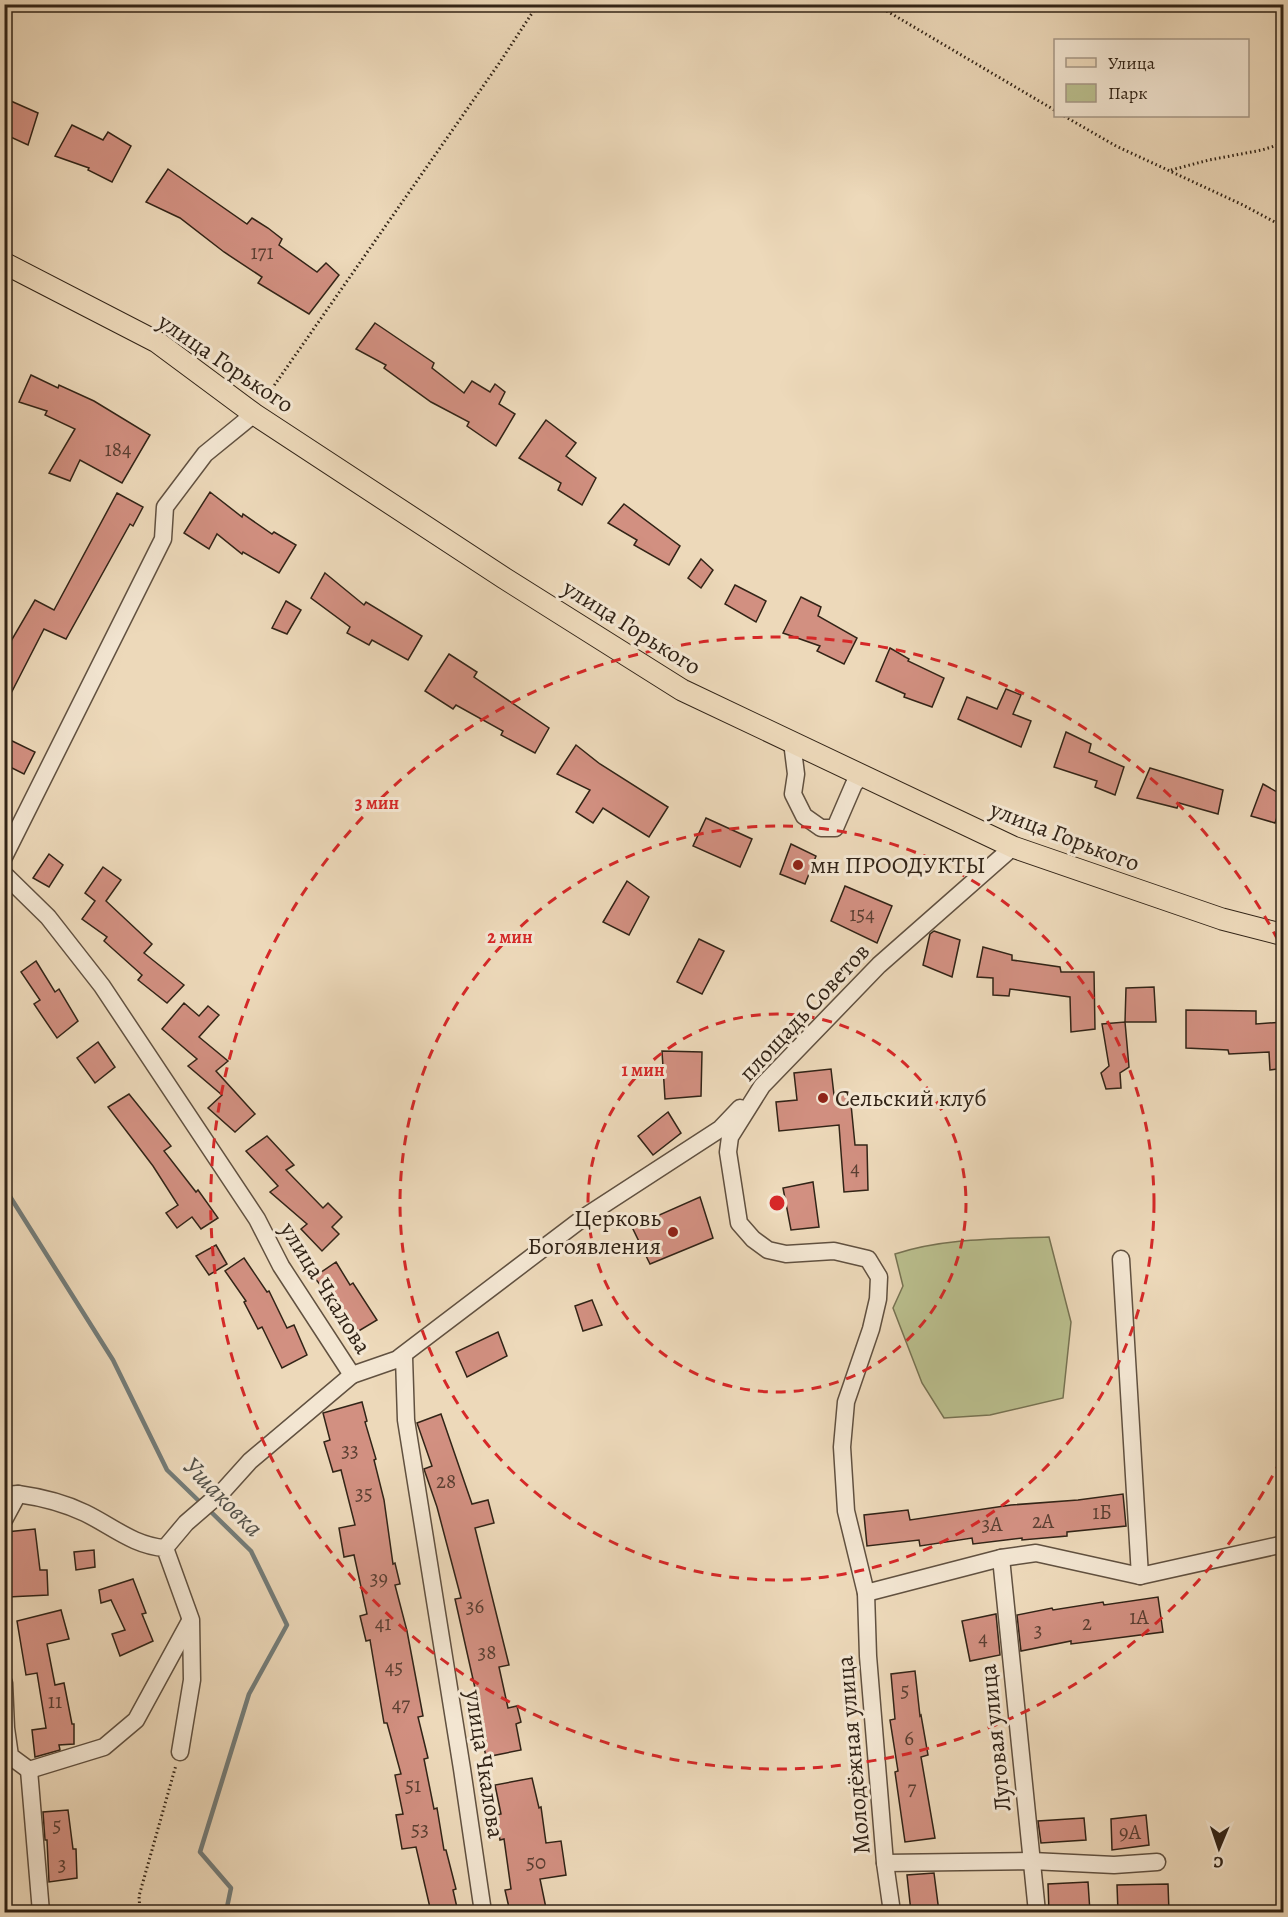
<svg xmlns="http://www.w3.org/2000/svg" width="1288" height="1917" font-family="Alegreya,serif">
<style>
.green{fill:#babf8e;stroke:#767252;stroke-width:1.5}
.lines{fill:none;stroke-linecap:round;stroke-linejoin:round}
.stream{stroke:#737c79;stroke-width:4.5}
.building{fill:#d29081;stroke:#322417;stroke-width:1.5}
.minor-casing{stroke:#615140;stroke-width:19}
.major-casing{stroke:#322417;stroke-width:23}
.path{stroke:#322417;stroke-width:3;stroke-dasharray:1.5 3;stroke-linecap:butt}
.minor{stroke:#f3e6d2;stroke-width:16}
.major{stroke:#edd9ba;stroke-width:21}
.ring{fill:none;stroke:#d62828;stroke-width:3;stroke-dasharray:10 8}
.poi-dot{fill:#8f2418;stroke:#f3e6d2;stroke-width:2}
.labels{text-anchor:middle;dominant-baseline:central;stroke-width:6;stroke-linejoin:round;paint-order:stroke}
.number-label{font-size:21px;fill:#5a3f32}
.street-label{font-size:24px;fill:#322417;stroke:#f3e6d2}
.poi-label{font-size:24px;fill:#322417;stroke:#f3e6d2;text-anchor:start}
.water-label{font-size:26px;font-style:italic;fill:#525048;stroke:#f3e6d2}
.centre{fill:#d62828;stroke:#f3e6d2;stroke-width:3}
.ring-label{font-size:18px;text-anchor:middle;font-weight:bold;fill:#d62828;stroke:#f3e6d2;stroke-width:6;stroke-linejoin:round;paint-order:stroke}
</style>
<rect width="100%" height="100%" fill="#edd9ba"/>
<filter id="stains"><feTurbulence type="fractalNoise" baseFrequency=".00333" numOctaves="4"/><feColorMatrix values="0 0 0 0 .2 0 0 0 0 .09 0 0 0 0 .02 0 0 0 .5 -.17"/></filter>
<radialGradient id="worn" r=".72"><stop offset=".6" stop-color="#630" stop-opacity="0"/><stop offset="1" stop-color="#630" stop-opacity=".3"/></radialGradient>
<path class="green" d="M 1049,1237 L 1071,1322 L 1063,1398 L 990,1415 L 944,1418 L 922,1383 L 893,1308 L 903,1286 L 895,1254 C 944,1238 998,1239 1049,1237 Z"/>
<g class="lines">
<g class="stream">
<path d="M 4,1187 L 113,1360 L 167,1470 L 202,1504"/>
<path d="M 208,1509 L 251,1551 L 287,1625 L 249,1694 L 200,1852 L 231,1888 L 226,1912"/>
</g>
</g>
<g class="building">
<path d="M 4,98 L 38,113 L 28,145 L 4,134 Z"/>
<path d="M 72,125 L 103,140 L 108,132 L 131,146 L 112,182 L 88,170 L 89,168 L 55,156 Z"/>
<path d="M 168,169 L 247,224 L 252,218 L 268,228 L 282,239 L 279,245 L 317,272 L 326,263 L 339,275 L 309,314 L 258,283 L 262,277 L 224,252 L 180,218 L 146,202 Z"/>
<path d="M 375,323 L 434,363 L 432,368 L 464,393 L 472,381 L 490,392 L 495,384 L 505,392 L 499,404 L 515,414 L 496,446 L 467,426 L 469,422 L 431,402 L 384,368 L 386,365 L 356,349 Z"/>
<path d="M 31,375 L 58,388 L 59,385 L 94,401 L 150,435 L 122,483 L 80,460 L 70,481 L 49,473 L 75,429 L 45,415 L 47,411 L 19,402 Z"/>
<path d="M 546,420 L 576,443 L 566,456 L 596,478 L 582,505 L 558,490 L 561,483 L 519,458 Z"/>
<path d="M 210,492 L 242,517 L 243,514 L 272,534 L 274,532 L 296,545 L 279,573 L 243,552 L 242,554 L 217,534 L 209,549 L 184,533 Z"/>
<path d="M 117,493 L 143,507 L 133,526 L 130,524 L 66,639 L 44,629 L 4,707 L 4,653 L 35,600 L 54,610 Z"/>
<path d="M 624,504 L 680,546 L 669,565 L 634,545 L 637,540 L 608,523 Z"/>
<path d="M 701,559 L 713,570 L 701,588 L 688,578 Z"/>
<path d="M 325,573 L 364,605 L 366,602 L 422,636 L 408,660 L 372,640 L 369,645 L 347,633 L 350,627 L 311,598 Z"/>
<path d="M 735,585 L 766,601 L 756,622 L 725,604 Z"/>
<path d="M 801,597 L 821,607 L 818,616 L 857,638 L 844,664 L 817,651 L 820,646 L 783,633 Z"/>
<path d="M 286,601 L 301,610 L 287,634 L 272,628 Z"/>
<path d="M 890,648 L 909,659 L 908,661 L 944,678 L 932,707 L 904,697 L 905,694 L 876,681 Z"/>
<path d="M 449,654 L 477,672 L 474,677 L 549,728 L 535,753 L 501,735 L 503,731 L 456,705 L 453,709 L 425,691 Z"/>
<path d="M 1006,689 L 1021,695 L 1013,714 L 1031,721 L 1021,747 L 958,719 L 967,697 L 997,709 Z"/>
<path d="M 1066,732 L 1091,744 L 1089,752 L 1124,767 L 1115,795 L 1095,787 L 1097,781 L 1054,767 Z"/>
<path d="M 4,737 L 35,752 L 24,774 L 4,764 Z"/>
<path d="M 576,745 L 600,764 L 668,807 L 649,837 L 603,808 L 593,823 L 576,812 L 590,790 L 557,774 Z"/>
<path d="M 1150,768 L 1223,790 L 1218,814 L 1179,803 L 1177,808 L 1137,798 Z"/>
<path d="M 1263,784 L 1284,796 L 1275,823 L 1251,816 Z"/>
<path d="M 706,818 L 752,839 L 740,867 L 693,846 Z"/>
<path d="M 791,844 L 816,856 L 805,884 L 780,874 Z"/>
<path d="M 49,854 L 63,865 L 49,887 L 33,878 Z"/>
<path d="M 103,867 L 121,880 L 106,901 L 152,944 L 144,953 L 184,985 L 167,1003 L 138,980 L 142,975 L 104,941 L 107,937 L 82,919 L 95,901 L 85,893 Z"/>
<path d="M 627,881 L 649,897 L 629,935 L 603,922 Z"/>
<path d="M 845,886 L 892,906 L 877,943 L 831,921 Z"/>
<path d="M 934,931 L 960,940 L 952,977 L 923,965 L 930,934 Z"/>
<path d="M 699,939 L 724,951 L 702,994 L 677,982 Z"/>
<path d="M 983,947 L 1012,955 L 1012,960 L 1060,967 L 1061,972 L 1094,972 L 1095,1029 L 1071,1032 L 1070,997 L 1010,989 L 1009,996 L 993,995 L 993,978 L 977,977 Z"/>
<path d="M 36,961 L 55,992 L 59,989 L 78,1021 L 57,1038 L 34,1004 L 40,1000 L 21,972 Z"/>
<path d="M 1154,987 L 1156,1022 L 1125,1022 L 1126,988 Z"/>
<path d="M 184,1003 L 199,1016 L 208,1006 L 219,1015 L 199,1037 L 228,1061 L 216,1071 L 255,1114 L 235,1132 L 208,1108 L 222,1095 L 188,1066 L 197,1059 L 162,1029 Z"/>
<path d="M 1186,1010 L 1256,1011 L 1256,1024 L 1284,1022 L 1284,1068 L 1270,1070 L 1269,1052 L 1229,1054 L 1228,1050 L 1186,1048 Z"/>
<path d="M 1125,1022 L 1129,1067 L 1120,1073 L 1121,1088 L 1106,1089 L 1101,1073 L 1109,1066 L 1102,1024 Z"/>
<path d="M 98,1042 L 115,1067 L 95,1083 L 77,1058 Z"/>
<path d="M 662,1051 L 702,1052 L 701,1096 L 665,1099 Z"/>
<path d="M 831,1069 L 834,1095 L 850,1094 L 855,1145 L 867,1145 L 868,1190 L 844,1192 L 839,1125 L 779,1131 L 776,1102 L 797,1100 L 794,1073 Z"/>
<path d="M 129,1094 L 171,1146 L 164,1151 L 196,1192 L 198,1190 L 218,1218 L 201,1229 L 192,1217 L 177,1228 L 166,1213 L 178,1205 L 153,1166 L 108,1107 Z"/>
<path d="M 668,1112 L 681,1133 L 653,1155 L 638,1136 Z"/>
<path d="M 267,1136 L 294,1165 L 286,1170 L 323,1208 L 328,1203 L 342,1217 L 332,1227 L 339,1234 L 322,1251 L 301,1229 L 307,1224 L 270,1192 L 278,1186 L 246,1151 Z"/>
<path d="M 813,1182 L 819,1227 L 791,1230 L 783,1188 Z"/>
<path d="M 700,1197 L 713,1238 L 650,1264 L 632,1227 Z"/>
<path d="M 216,1245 L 227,1264 L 209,1275 L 196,1256 Z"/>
<path d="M 244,1258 L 267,1292 L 269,1291 L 287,1328 L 294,1325 L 307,1355 L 282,1368 L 262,1327 L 258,1329 L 244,1302 L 246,1301 L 225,1271 Z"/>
<path d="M 336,1262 L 350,1285 L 353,1283 L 377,1320 L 357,1332 L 314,1277 Z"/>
<path d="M 592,1300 L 602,1325 L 583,1331 L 575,1306 Z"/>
<path d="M 498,1332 L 507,1356 L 467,1377 L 456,1352 Z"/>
<path d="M 362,1402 L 367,1421 L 365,1422 L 376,1459 L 374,1460 L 384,1500 L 393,1564 L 395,1563 L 400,1584 L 395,1585 L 407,1631 L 423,1716 L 418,1717 L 428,1758 L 424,1759 L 434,1809 L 437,1808 L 444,1850 L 446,1850 L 456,1889 L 453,1890 L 458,1912 L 431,1912 L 416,1847 L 402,1849 L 396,1815 L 403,1814 L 395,1775 L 401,1774 L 387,1723 L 384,1723 L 370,1640 L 366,1641 L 360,1616 L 367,1614 L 354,1555 L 344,1557 L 339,1528 L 355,1525 L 341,1470 L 333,1472 L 324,1442 L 330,1440 L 323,1413 Z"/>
<path d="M 441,1414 L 472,1504 L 488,1500 L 494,1523 L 475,1528 L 509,1665 L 499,1667 L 508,1708 L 517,1706 L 521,1722 L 516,1724 L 521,1750 L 486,1757 L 482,1737 L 486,1737 L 455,1599 L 461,1598 L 437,1507 L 425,1472 L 424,1469 L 432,1466 L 417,1423 Z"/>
<path d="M 1123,1494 L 1126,1526 L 1067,1532 L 1067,1536 L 1022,1540 L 1022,1538 L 973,1544 L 972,1538 L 920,1546 L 919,1540 L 867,1546 L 864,1515 L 908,1510 L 910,1520 L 1011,1505 L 1078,1500 Z"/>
<path d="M 35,1529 L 40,1570 L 47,1570 L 48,1595 L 8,1597 L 8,1570 L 11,1570 L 6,1532 Z"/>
<path d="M 94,1550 L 95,1567 L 76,1570 L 74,1552 Z"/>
<path d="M 133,1579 L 146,1613 L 142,1614 L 153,1641 L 120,1656 L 112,1634 L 125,1630 L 111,1600 L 101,1603 L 99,1590 Z"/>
<path d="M 1158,1597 L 1163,1632 L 1071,1644 L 1071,1641 L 1021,1651 L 1017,1615 L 1052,1608 L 1053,1610 L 1103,1602 L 1104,1605 Z"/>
<path d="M 61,1610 L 69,1639 L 47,1644 L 55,1685 L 64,1683 L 72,1724 L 74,1724 L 74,1744 L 59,1745 L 60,1750 L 35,1757 L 32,1730 L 46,1728 L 37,1673 L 26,1675 L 17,1621 Z"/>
<path d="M 996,1614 L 1000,1655 L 970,1661 L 962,1621 Z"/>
<path d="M 915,1671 L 920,1716 L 921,1715 L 928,1755 L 921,1757 L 935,1838 L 905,1842 L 895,1772 L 898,1771 L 890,1720 L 895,1719 L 891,1674 Z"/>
<path d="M 532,1778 L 539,1808 L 541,1807 L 546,1843 L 561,1841 L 566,1875 L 540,1879 L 546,1908 L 525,1912 L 510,1912 L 505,1890 L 511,1889 L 504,1839 L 500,1840 L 496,1815 L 501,1814 L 495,1785 Z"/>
<path d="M 68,1810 L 73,1849 L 76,1849 L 77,1878 L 49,1882 L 47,1840 L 45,1840 L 43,1812 Z"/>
<path d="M 1146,1815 L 1149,1845 L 1112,1850 L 1111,1819 Z"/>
<path d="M 1084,1818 L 1086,1840 L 1041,1843 L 1038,1821 Z"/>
<path d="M 934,1873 L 939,1912 L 911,1912 L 907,1875 Z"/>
<path d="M 1088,1882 L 1090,1912 L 1049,1912 L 1048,1884 Z"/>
<path d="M 1168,1884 L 1169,1912 L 1118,1912 L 1117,1885 Z"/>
</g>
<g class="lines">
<defs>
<g id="minor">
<path d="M 792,742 L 796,774 L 793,794 L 804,816 L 821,828 L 835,828 L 854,784 L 863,775"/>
<path d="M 4,857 L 163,539 L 165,507 L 205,454 L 254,414"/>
<path d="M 4,874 L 48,917 L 102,986 L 257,1219 L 281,1266 L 352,1375 L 404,1357 L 406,1420 L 462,1769 L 483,1912"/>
<path d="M 1121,1259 L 1140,1576"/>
<path d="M 404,1357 L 400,1357 L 583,1218 L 720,1129 L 740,1108"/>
<path d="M 18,1494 C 40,1497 64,1503 85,1513 C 112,1526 134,1546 165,1548 L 191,1620 L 192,1680 L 180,1752"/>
<path d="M 4,1495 L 18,1494 L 4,1520"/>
<path d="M 165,1548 L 186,1523 L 223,1491 L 250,1461 L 352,1375"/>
<path d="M 1001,1558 L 1037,1912"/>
<path d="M 866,1593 L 1001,1558 L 1036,1553 L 1140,1576 L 1284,1544"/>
<path d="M 4,1683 L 6,1728 L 10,1756 L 29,1770 L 104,1747 L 136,1720 L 190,1621"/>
<path d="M 29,1770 L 41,1912"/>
<path d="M 885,1863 L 1032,1861 L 1114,1865 L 1157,1862"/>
<path d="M 892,1912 L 885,1863 L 868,1656 L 866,1593 L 846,1511 L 842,1447 L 846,1402 L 871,1329 L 878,1299 L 879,1277 L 868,1259 L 834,1251 L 786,1254 L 768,1250 L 753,1239 L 739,1223 L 728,1152 L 730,1137 L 762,1086 L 879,965 L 1013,847"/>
</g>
<path id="major" d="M 4,263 L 157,342 L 254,414 L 504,578 L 682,690 L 1013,847 L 1222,919 L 1284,935"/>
</defs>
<use href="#minor" class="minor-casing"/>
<use href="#major" class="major-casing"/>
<g class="path">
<path d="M 875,4 L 1056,111"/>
<path d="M 1064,116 L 1116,146 L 1243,205 L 1284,227"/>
<path d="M 1171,170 L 1209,160 L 1262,150 L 1284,143"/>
<path d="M 264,400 L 500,62 L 538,4"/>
<path d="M 140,1912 L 139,1896 L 176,1765"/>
</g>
<use href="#minor" class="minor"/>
<use href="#major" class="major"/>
</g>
<g class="ring">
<circle cx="777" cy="1203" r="189"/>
<circle cx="777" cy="1203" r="377"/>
<path d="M1281 1460A566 566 0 1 1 1281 946"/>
</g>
<g class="poi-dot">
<circle cx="798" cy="865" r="6"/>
<circle cx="823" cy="1098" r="6"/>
<circle cx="673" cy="1232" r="6"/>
</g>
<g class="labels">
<g class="number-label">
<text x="262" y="252">171</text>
<text x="118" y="449">184</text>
<text x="862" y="914">154</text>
<text x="855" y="1168">4</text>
<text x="350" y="1450">33</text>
<text x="446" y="1481">28</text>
<text x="364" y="1493">35</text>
<text x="1102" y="1512">1Б</text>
<text x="1043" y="1521">2А</text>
<text x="992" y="1524">3А</text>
<text x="379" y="1578">39</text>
<text x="475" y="1606">36</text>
<text x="1139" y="1617">1А</text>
<text x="383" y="1623">41</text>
<text x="1087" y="1623">2</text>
<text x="1038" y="1630">3</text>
<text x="983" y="1638">4</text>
<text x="487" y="1652">38</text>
<text x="394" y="1667">45</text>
<text x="905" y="1690">5</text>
<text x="55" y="1701">11</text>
<text x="401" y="1704">47</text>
<text x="909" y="1738">6</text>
<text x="413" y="1785">51</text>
<text x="912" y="1788">7</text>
<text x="57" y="1825">5</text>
<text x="420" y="1829">53</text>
<text x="1130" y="1832">9А</text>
<text x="536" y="1862">50</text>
<text x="62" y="1864">3</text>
</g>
<g class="street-label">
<text transform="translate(226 363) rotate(34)">улица Горького</text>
<text transform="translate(632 627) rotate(32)">улица Горького</text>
<text transform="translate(1065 836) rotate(21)">улица Горького</text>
<text transform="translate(804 1012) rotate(-47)">площадь Советов</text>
<text transform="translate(326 1288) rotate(58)">улица Чкалова</text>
<text transform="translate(995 1738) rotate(-96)">Луговая улица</text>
<text transform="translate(853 1755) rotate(-95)">Молодёжная улица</text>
<text transform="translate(485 1764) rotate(81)">улица Чкалова</text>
</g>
<g class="poi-label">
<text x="810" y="865">мн ПРООДУКТЫ</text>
<text x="835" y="1098">Сельский клуб</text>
<text x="661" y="1218" text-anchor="end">Церковь<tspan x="661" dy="28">Богоявления</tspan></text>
</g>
<g class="water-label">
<text transform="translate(223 1497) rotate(45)">Ушаковка</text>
</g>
</g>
<circle cx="777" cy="1203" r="9" class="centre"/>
<g class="ring-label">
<text x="377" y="809">3 мин</text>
<text x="510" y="943">2 мин</text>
<text x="643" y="1076">1 мин</text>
</g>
<rect width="1288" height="1917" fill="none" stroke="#edd9ba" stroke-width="24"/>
<rect x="6" y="6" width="1276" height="1905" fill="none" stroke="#322417" stroke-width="3"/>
<rect x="12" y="12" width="1264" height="1893" fill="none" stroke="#322417" stroke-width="1.5"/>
<rect x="1054" y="39" width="195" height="78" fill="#f3e6d2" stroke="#a69887" stroke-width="1.5"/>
<rect x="1066" y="58" width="30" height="9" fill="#edd9ba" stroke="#a69887" stroke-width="1.5"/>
<text x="1108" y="69" font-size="18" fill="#322417">Улица</text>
<rect x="1066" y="84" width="30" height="18" fill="#babf8e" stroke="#a69887" stroke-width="1.5"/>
<text x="1108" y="99" font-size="18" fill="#322417">Парк</text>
<g transform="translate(1219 1848) rotate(182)" stroke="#f3e6d2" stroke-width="4.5" paint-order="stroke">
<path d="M0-4.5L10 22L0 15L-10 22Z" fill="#322417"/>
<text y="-9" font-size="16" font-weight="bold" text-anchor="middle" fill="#322417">С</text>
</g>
<rect width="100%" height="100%" filter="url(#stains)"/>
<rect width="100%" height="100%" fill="url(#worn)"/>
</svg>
